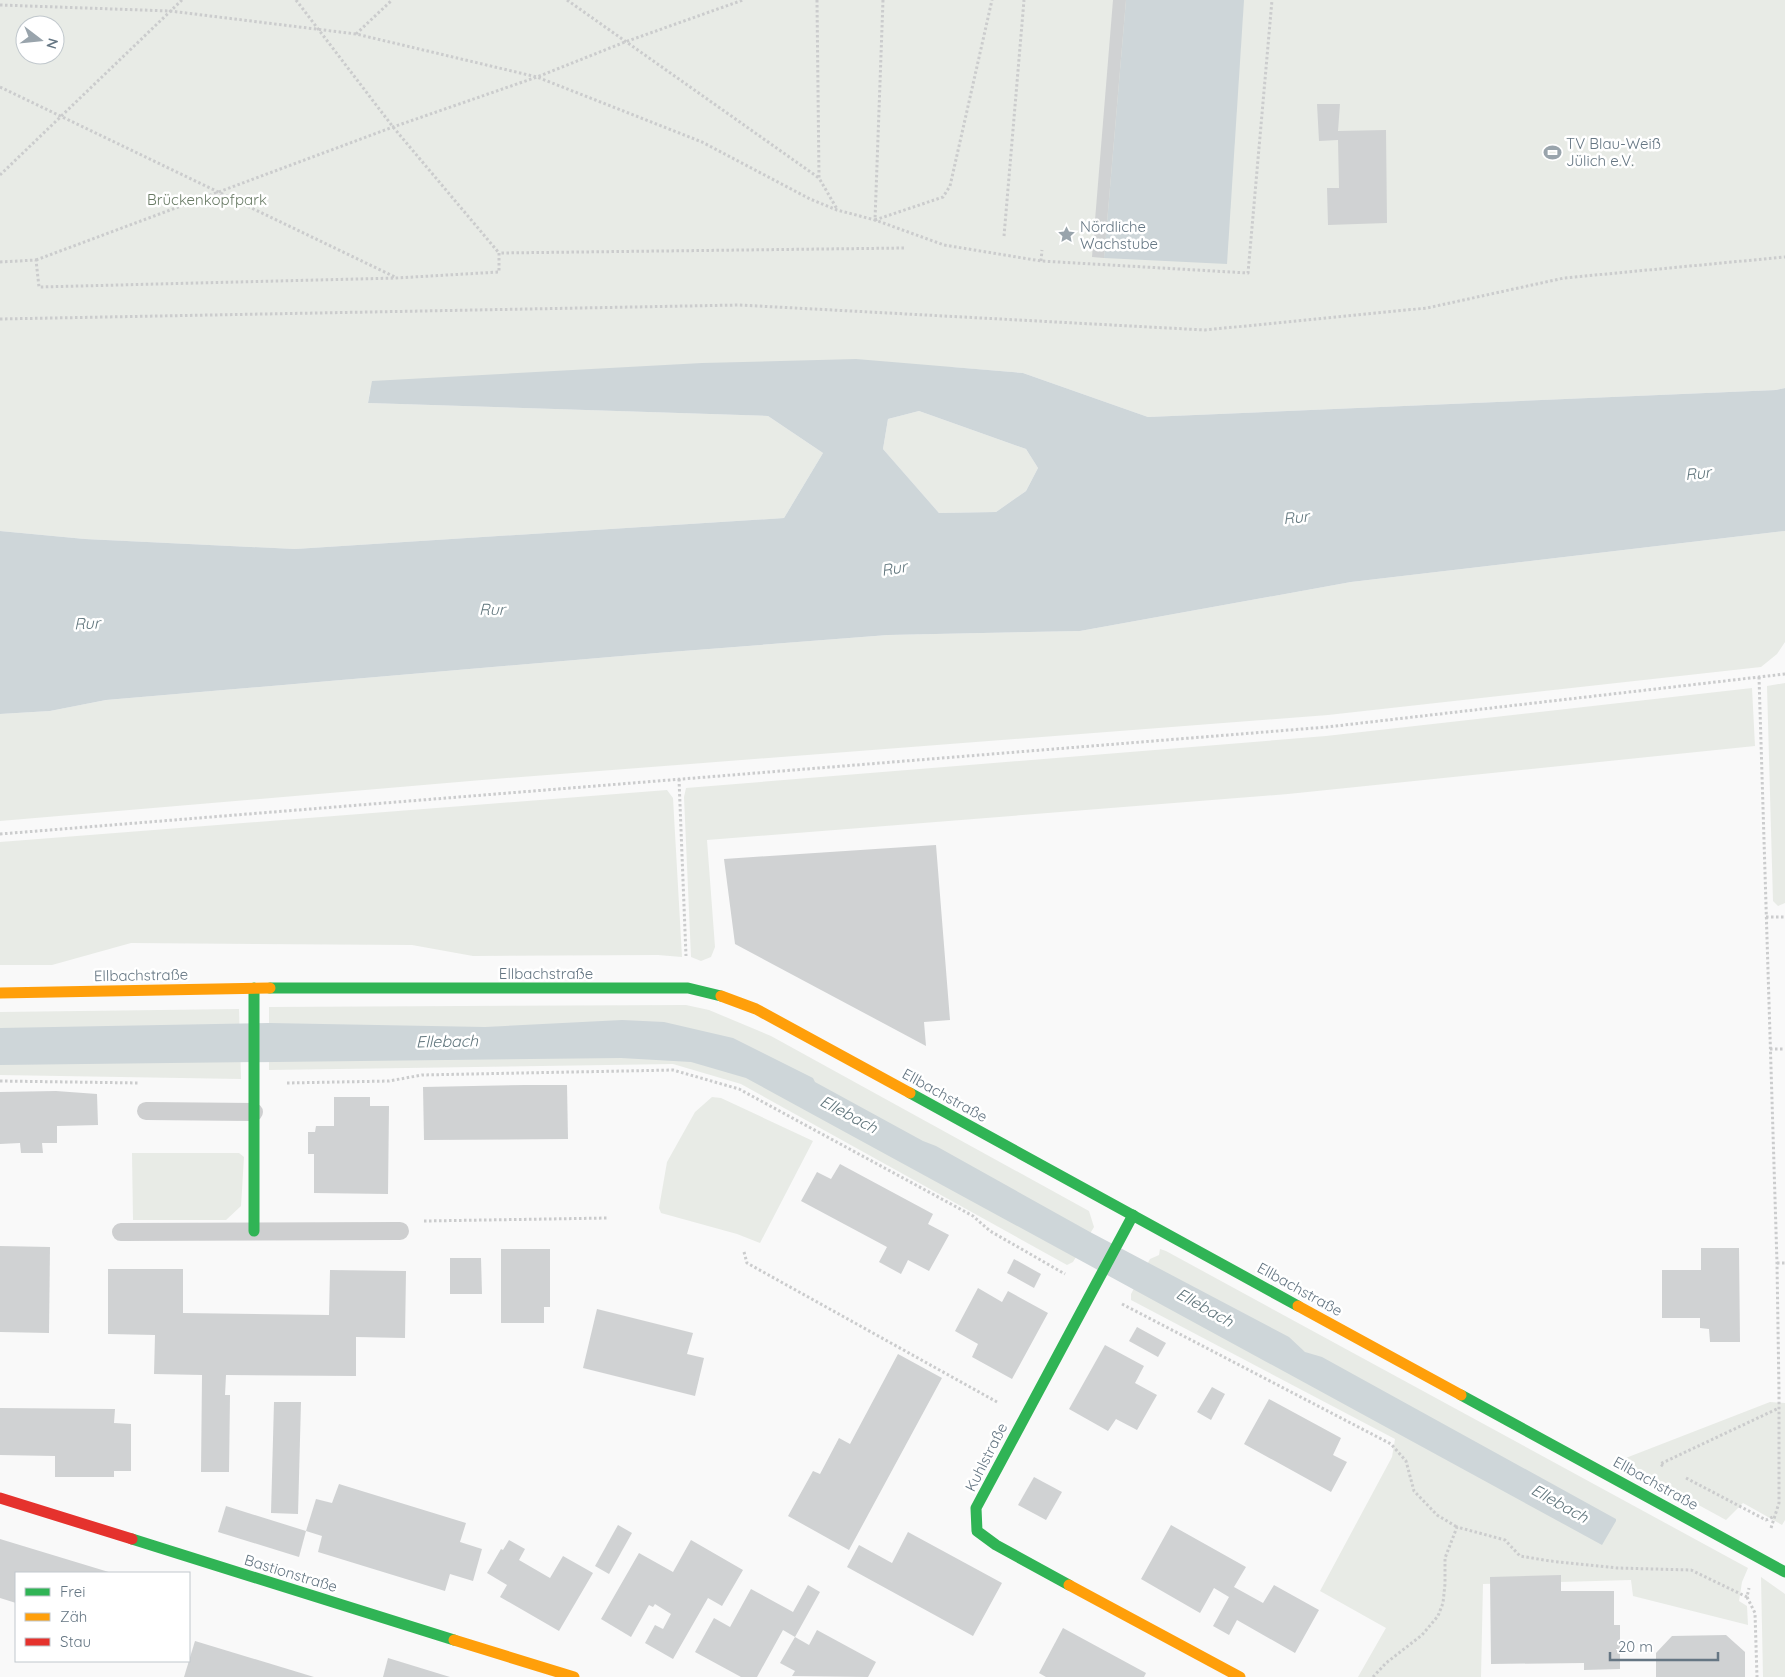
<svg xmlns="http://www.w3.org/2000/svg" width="1785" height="1677" font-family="Quicksand,sans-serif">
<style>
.green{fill:#e8ebe6;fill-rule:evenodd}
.water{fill:#ced6d9;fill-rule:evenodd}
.building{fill:#d0d2d3}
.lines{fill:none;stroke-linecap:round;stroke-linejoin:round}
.path{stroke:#cbcccd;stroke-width:3;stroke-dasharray:2.5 2.5;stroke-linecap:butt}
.lane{stroke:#cecfd0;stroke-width:18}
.fast{stroke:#30b455;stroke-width:11}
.slow{stroke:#ff9f0a;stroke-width:11}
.jam{stroke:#e5322d;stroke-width:11}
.labels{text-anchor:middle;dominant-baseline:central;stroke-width:5;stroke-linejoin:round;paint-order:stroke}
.poi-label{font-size:15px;fill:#657683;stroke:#fff;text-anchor:start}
.park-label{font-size:15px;fill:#687a64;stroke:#fff}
.street-label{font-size:15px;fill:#657683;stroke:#fff}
.water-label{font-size:16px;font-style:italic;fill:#60757c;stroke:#fff}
</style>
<rect width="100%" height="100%" fill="#f9f9f9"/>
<g class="green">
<path d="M 0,0 L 1785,0 L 1785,388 L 1776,390 L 1148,417 L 1023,373 L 951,367 L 370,391 L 368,403 L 768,416 L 823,453 L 784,518 L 295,549 L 85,539 L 0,531 ZM 25,25 L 55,25 L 55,55 L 25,55 Z"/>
<path d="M 919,411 L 1026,449 L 1038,468 L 1026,491 L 996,512 L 939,513 L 883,449 L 888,419 Z"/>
<path d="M 1785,531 L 1785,642 L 1777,654 L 1761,667 L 1328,715 L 482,780 L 0,821 L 0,714 L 50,711 L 106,700 L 657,653 L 888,635 L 1080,631 L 1351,582 Z"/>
<path d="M 1785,683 L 1785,903 L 1778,906 L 1773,901 L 1767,686 Z"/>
<path d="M 1752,688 L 1755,746 L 1288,794 L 707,840 L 715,947 L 711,957 L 701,961 L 691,957 L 684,797 L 686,788 L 1326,736 Z"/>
<path d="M 667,790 L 673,798 L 682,957 L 658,955 L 473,956 L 412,945 L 131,943 L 52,965 L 0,965 L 0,842 Z"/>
<path d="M 686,1005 L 709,1010 L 771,1036 L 1089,1211 L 1094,1227 L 1073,1262 L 1067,1265 L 741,1084 L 673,1064 L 269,1070 L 269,1007 Z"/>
<path d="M 239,1009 L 241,1079 L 0,1075 L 0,1012 Z"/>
<path d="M 712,1097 L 721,1098 L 813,1141 L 760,1243 L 737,1234 L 661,1213 L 659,1208 L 667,1162 L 695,1112 Z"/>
<path d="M 132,1153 L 239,1153 L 244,1157 L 241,1206 L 226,1220 L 133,1220 Z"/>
<path d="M 1160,1249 L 1166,1251 L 1748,1568 L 1742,1582 L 1739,1601 L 1747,1606 L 1748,1625 L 1633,1596 L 1631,1580 L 1483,1584 L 1481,1677 L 1358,1677 L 1386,1628 L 1320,1591 L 1392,1457 L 1395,1439 L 1131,1300 L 1131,1294 L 1150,1259 L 1159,1255 Z"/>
<path d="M 1770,1402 L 1785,1403 L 1785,1520 L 1782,1525 L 1743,1503 L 1726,1520 L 1618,1461 Z"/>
<path d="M 1761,1577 L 1785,1594 L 1785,1677 L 1763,1677 Z"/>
</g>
<g class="water">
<path d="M 1126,0 L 1244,0 L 1227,264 L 1104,258 Z"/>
<path d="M 856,359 L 1023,373 L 1148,417 L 1776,390 L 1785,388 L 1785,531 L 1351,582 L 1080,631 L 888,635 L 657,653 L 106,700 L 50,711 L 0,714 L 0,531 L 85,539 L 295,549 L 784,518 L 823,453 L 768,416 L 368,403 L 372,381 L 702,363 ZM 919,411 L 1026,449 L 1038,468 L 1026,491 L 996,512 L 939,513 L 883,449 L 888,419 Z"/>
<path d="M 622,1020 L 664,1022 L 733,1038 L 813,1078 L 815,1082 L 923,1141 L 936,1146 L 1090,1232 L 1289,1337 L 1305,1352 L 1322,1357 L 1616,1519 L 1616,1521 L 1602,1545 L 746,1078 L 691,1062 L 621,1058 L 0,1065 L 0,1028 L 269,1023 L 485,1027 Z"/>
</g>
<g class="building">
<path d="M 1113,0 L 1126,0 L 1104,258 L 1092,257 Z"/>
<path d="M 1317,104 L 1340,104 L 1338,131 L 1386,130 L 1387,223 L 1328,225 L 1327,188 L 1339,188 L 1338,140 L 1319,141 Z"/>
<path d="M 936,845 L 950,1020 L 924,1022 L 926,1046 L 735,944 L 724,859 Z"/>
<path d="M 525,1085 L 567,1085 L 568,1139 L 424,1140 L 423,1087 Z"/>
<path d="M 56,1091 L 97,1094 L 98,1125 L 57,1126 L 57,1143 L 42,1143 L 43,1153 L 21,1153 L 20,1143 L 0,1144 L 0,1092 Z"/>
<path d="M 334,1097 L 370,1097 L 370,1106 L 389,1106 L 388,1194 L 314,1193 L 314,1154 L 308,1154 L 308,1132 L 315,1132 L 316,1126 L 334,1126 Z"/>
<path d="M 840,1164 L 933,1214 L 928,1224 L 949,1235 L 929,1271 L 908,1260 L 901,1274 L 879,1262 L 887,1247 L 801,1201 L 817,1172 L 831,1179 Z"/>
<path d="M 0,1246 L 50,1247 L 49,1333 L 0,1332 Z"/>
<path d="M 1701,1248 L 1739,1248 L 1740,1342 L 1710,1342 L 1709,1329 L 1700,1328 L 1700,1318 L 1662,1318 L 1662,1270 L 1701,1270 Z"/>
<path d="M 501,1249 L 550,1249 L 550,1307 L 544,1307 L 544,1323 L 501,1323 Z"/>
<path d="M 450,1258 L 481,1258 L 482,1294 L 450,1294 Z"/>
<path d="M 1014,1259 L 1041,1274 L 1034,1288 L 1007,1273 Z"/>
<path d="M 108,1269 L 183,1269 L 183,1313 L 329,1315 L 330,1270 L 406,1271 L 405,1338 L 356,1337 L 356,1376 L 226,1375 L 225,1395 L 230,1395 L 229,1472 L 201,1472 L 202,1375 L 154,1374 L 155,1335 L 108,1334 Z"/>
<path d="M 978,1288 L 1002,1302 L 1008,1291 L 1048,1313 L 1012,1379 L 972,1357 L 978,1344 L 955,1331 Z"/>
<path d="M 597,1309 L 693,1333 L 687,1354 L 704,1358 L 695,1396 L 583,1368 Z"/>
<path d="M 1137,1327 L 1166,1343 L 1158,1357 L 1129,1341 Z"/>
<path d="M 1105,1345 L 1144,1366 L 1135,1383 L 1157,1395 L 1137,1430 L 1116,1419 L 1108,1431 L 1069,1409 Z"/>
<path d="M 898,1354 L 942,1378 L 849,1550 L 788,1516 L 813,1471 L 820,1474 L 839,1438 L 850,1444 Z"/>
<path d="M 1212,1387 L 1225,1394 L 1211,1420 L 1197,1412 Z"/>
<path d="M 1269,1399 L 1341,1438 L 1333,1455 L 1347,1462 L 1331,1492 L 1244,1444 Z"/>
<path d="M 274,1402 L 301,1402 L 298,1514 L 271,1513 Z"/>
<path d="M 0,1408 L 115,1409 L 114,1423 L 131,1424 L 131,1471 L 114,1471 L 114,1477 L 55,1477 L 55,1456 L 0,1455 Z"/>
<path d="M 1034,1477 L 1062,1492 L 1046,1520 L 1018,1505 Z"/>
<path d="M 339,1484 L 466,1523 L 460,1542 L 482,1549 L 473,1581 L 450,1574 L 445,1591 L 318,1552 L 322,1536 L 306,1531 L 316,1499 L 332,1503 Z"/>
<path d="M 226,1506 L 306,1531 L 299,1557 L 218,1532 Z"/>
<path d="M 618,1525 L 632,1533 L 609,1574 L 595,1566 Z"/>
<path d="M 1171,1525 L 1246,1567 L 1234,1587 L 1263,1603 L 1274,1585 L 1319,1610 L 1295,1653 L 1237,1620 L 1229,1635 L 1213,1626 L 1229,1597 L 1214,1588 L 1200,1613 L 1141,1579 Z"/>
<path d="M 908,1532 L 1002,1583 L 973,1636 L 847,1567 L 859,1545 L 892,1563 Z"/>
<path d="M 0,1539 L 112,1573 L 16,1573 L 16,1603 L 0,1598 Z"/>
<path d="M 509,1540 L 525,1549 L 519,1560 L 550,1578 L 563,1556 L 593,1573 L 559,1631 L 500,1597 L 507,1585 L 487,1573 L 501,1549 L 503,1550 Z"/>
<path d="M 691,1540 L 743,1570 L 722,1606 L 708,1598 L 673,1659 L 645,1643 L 655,1625 L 663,1629 L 671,1614 L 655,1604 L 653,1607 L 649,1605 L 631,1637 L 601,1619 L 639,1553 L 673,1572 Z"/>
<path d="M 1561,1575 L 1561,1591 L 1614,1591 L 1614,1625 L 1620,1625 L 1620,1669 L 1584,1670 L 1584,1663 L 1491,1664 L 1490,1577 Z"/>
<path d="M 808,1585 L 820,1592 L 795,1637 L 783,1630 L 757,1677 L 741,1677 L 695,1652 L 714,1618 L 730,1627 L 751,1589 L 793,1612 Z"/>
<path d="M 1063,1628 L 1146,1673 L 1144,1677 L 1046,1677 L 1039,1673 Z"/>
<path d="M 817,1630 L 876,1662 L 868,1677 L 792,1676 L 795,1671 L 780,1663 L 795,1637 L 809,1645 Z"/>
<path d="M 1726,1635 L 1745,1652 L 1745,1677 L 1656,1677 L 1656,1653 L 1672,1636 Z"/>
<path d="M 195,1641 L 314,1677 L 184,1677 Z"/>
<path d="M 388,1658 L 450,1677 L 383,1677 Z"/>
</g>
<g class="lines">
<g class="path">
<path d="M 296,0 L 393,127 L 499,253"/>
<path d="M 567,0 L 819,178"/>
<path d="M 817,0 L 819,178 L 837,209"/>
<path d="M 883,0 L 875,220 L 943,197 L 950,186 L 992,0"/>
<path d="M 0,5 L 170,11 L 356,34 L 537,77 L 702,142 L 810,199 L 837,210 L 875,220 L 944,245 L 1041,261 L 1248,273 L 1272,0"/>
<path d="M 356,34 L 392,0"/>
<path d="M 0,87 L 395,277"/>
<path d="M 0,175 L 182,0"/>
<path d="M 1004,236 L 1024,0"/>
<path d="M 36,260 L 393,127 L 537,77 L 625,42 L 743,0"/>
<path d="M 1041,261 L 1042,250"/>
<path d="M 0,262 L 36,260 L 39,287 L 396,278 L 499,272 L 499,253 L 905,248"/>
<path d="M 0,319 L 739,305 L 1205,330 L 1427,308 L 1564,278 L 1785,257"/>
<path d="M 1759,677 L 1777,1263 L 1779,1392 L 1779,1503 L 1771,1528"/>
<path d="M 679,779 L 686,956"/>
<path d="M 0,834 L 1327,727 L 1785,674"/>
<path d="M 1766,917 L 1785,917"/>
<path d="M 1770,1049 L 1785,1049"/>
<path d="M 0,1081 L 140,1083"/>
<path d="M 287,1083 L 389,1081 L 422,1075 L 673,1070 L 739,1089 L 973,1216 L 990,1231 L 1065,1274"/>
<path d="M 424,1221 L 609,1218"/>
<path d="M 744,1252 L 747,1263 L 997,1402"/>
<path d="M 1777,1263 L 1785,1263"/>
<path d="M 1122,1304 L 1391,1444 L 1406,1461 L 1414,1491 L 1437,1515 L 1457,1527"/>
<path d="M 1663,1466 L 1660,1464 L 1779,1408"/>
<path d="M 1686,1478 L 1766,1520 L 1775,1516"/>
<path d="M 1747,1597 L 1755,1613 L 1757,1677"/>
<path d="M 1373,1677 L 1386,1663 L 1422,1635 L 1438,1616 L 1443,1603 L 1445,1584 L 1445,1558 L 1457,1527 L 1505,1540 L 1520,1556 L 1550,1561 L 1617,1568 L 1691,1570 L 1747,1597 L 1749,1588"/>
</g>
<g class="lane">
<path d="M 146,1111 L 254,1112"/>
<path d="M 121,1232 L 400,1231"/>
</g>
<g class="fast">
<path d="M 254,988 L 254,1231"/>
<path d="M 270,988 L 688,988 L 721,996"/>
<path d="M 910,1093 L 1298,1306"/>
<path d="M 1461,1395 L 1785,1572"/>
<path d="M 132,1539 L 454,1640"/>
<path d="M 1069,1585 L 996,1545 L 977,1531 L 976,1508 L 1133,1215"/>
</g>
<g class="slow">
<path d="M 0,993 L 270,988"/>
<path d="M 721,996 L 756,1009 L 910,1093"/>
<path d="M 1298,1306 L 1461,1395"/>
<path d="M 1069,1585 L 1240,1677"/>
<path d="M 454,1640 L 574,1677"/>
</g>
<path class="jam" d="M 0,1498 L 132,1539"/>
</g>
<defs>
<symbol id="stadium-bare" viewBox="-9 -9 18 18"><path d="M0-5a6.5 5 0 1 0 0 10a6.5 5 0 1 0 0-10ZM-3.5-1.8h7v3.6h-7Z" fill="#99a4ac" stroke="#fff" stroke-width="2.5" paint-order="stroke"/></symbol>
<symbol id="sight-bare" viewBox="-9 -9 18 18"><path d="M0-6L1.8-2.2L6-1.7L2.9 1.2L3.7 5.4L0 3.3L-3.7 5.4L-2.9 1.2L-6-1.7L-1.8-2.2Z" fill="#99a4ac" stroke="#fff" stroke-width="2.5" paint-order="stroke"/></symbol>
</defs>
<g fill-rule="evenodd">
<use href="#stadium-bare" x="1540" y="140" width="25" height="25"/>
<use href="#sight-bare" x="1054" y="222" width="25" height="25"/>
</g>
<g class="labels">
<g class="poi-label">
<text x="1566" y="143">TV Blau-Weiß<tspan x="1566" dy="17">Jülich e.V.</tspan></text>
<text x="1080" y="226">Nördliche<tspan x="1080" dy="17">Wachstube</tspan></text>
</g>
<g class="park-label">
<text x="207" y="199">Brückenkopfpark</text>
</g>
<g class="street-label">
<text x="546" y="973">Ellbachstraße</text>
<text transform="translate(141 975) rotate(-1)">Ellbachstraße</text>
<text transform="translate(945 1095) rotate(29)">Ellbachstraße</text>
<text transform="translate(1300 1289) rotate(29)">Ellbachstraße</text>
<text transform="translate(986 1457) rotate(-63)">Kuhlstraße</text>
<text transform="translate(1656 1483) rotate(29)">Ellbachstraße</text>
<text transform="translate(291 1573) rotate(17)">Bastionstraße</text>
</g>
<g class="water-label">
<text transform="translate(1698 473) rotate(-6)">Rur</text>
<text transform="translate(1296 517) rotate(-6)">Rur</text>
<text transform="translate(894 568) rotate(-9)">Rur</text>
<text x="492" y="609">Rur</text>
<text transform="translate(87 623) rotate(-2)">Rur</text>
<text transform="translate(447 1041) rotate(-1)">Ellebach</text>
<text transform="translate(849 1114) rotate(28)">Ellebach</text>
<text transform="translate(1205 1307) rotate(29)">Ellebach</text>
<text transform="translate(1560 1503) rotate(29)">Ellebach</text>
</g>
</g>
<rect x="15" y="1572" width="175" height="90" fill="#ffffff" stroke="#c1c8cd"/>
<rect x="25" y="1588" width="25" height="8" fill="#30b455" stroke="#c1c8cd"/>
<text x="60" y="1597" font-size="15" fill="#657683">Frei</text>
<rect x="25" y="1613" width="25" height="8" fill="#ff9f0a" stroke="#c1c8cd"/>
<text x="60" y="1622" font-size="15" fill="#657683">Zäh</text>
<rect x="25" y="1638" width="25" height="8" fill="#e5322d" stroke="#c1c8cd"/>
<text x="60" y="1647" font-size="15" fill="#657683">Stau</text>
<g transform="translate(40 40) rotate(106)"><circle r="24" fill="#ffffff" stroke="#c1c8cd"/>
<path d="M0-4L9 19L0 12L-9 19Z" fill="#99a4ac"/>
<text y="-8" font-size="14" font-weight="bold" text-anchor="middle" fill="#657683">N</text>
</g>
<path d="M1610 1652v8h108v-8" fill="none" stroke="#657683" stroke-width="2.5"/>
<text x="1618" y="1652" font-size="15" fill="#657683" stroke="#ffffff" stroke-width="4" paint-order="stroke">20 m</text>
</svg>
